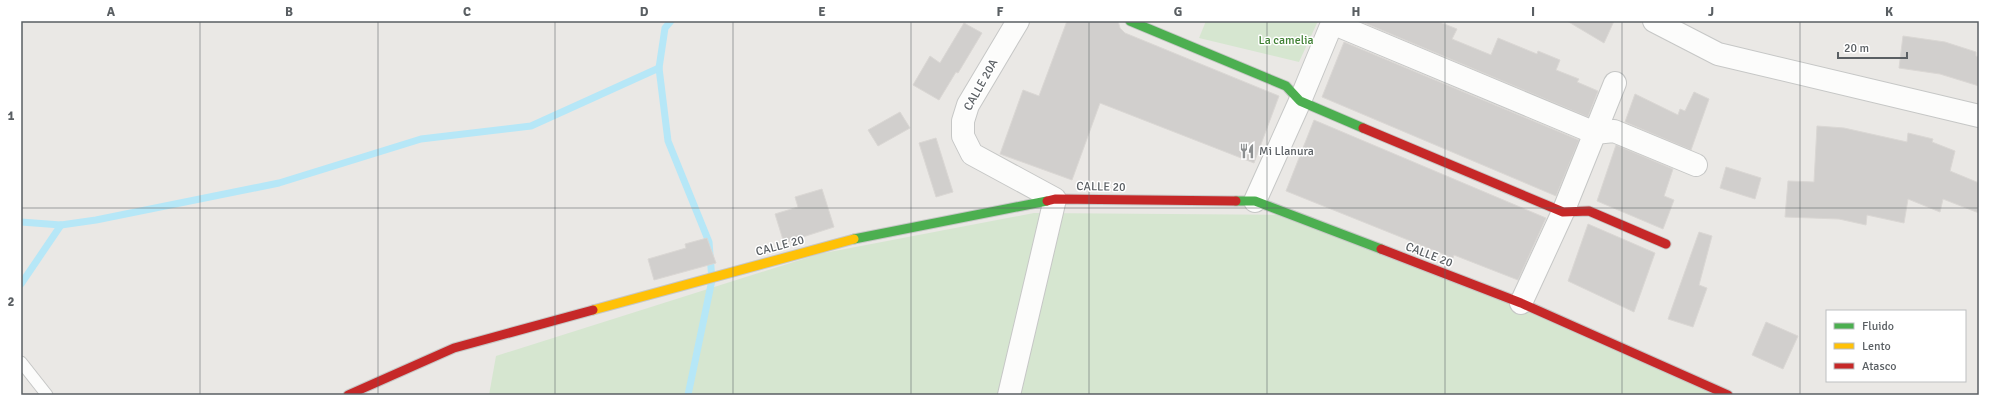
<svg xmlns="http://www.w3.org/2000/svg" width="2000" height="416" font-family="Signika,sans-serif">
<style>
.green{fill:#d6e6d0}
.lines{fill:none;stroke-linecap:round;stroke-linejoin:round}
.stream{stroke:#b6e7f7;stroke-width:7}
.building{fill:#d1cfcd;stroke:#dad7d4}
.lane-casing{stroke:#c6c7c6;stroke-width:13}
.street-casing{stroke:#c6c7c6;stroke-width:24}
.fast-casing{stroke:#c6c7c6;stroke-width:11}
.slow-casing{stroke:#c6c7c6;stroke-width:11}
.jam-casing{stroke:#c6c7c6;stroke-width:11}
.lane{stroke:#fcfcfb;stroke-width:11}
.street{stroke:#fcfcfb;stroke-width:22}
.fast{stroke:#4caf50;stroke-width:9}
.slow{stroke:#ffc107;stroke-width:9}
.jam{stroke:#c62828;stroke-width:9}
.grid{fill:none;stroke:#5a5f63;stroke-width:1;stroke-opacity:0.55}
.labels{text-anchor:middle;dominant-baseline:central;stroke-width:3;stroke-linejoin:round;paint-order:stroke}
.park-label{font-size:12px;fill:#3f8033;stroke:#fff}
.street-label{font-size:12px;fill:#5a5f63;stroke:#fff}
.poi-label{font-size:12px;fill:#5a5f63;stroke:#fff;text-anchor:start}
.neatline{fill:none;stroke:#5a5f63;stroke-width:1.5}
.grid-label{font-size:13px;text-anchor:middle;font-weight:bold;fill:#5a5f63}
</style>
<rect width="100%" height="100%" fill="#eae8e5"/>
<g class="green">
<path d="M 1206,21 L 1318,21 L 1299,62 L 1199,38 Z"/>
<path d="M 1034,213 L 1297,215 L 1727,395 L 489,395 L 496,356 L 819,254 Z"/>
</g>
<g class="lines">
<g class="stream">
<path d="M 671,21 L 665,28 L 659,68 L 668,141 L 709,242 L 712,280 L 688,395"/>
<path d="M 21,222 L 61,225 L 96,220 L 279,183 L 421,139 L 531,126 L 659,68"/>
<path d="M 21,284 L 61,225"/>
</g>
</g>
<g class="building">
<path d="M 1067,21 L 1118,21 L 1120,28 L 1125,33 L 1279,96 L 1254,163 L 1100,103 L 1072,180 L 1000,154 L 1023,90 L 1039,96 Z"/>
<path d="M 1360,21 L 1437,21 L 1457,29 L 1452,39 L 1491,55 L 1498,38 L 1537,54 L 1538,51 L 1560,60 L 1556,70 L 1579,79 L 1577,82 L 1598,91 L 1588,117 Z"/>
<path d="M 1567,21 L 1614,21 L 1604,43 Z"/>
<path d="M 964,23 L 982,33 L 958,73 L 956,72 L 939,100 L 913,85 L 930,56 L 940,63 Z"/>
<path d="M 1903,36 L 1945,42 L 1976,52 L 1976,56 L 1979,57 L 1979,86 L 1940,74 L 1899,68 Z"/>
<path d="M 1344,42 L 1579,140 L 1556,196 L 1322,97 Z"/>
<path d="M 1694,92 L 1709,99 L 1691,150 L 1625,122 L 1635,94 L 1678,115 L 1680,109 L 1685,111 Z"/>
<path d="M 900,112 L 910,128 L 878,146 L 868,130 Z"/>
<path d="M 1314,120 L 1546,218 L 1518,280 L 1454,255 L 1453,258 L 1286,191 Z"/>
<path d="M 1817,126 L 1844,128 L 1907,142 L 1908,133 L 1933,139 L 1932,142 L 1955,151 L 1950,171 L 1979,183 L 1979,213 L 1943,199 L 1940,212 L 1908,199 L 1904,223 L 1867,215 L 1866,225 L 1839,219 L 1785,217 L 1788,181 L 1814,182 Z"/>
<path d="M 936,138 L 953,192 L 936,197 L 919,143 Z"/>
<path d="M 1616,145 L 1673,169 L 1664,196 L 1674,200 L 1663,229 L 1597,201 Z"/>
<path d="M 1726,167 L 1761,178 L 1755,199 L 1720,188 Z"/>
<path d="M 822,189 L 834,227 L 784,243 L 775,214 L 798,207 L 795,197 Z"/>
<path d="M 1588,224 L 1655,253 L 1634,312 L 1568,281 Z"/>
<path d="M 1699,232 L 1712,236 L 1699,285 L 1707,288 L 1693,327 L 1668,319 Z"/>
<path d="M 707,238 L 716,263 L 654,280 L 648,259 L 686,248 L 685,244 Z"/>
<path d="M 1766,322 L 1798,336 L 1783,369 L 1752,355 Z"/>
</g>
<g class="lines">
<defs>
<path id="lane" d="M 21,362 L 47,395"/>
<g id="street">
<path d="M 1654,21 L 1718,54 L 1979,116"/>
<path d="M 1332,23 L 1595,133 L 1614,131 L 1696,165"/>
<path d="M 1255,201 L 1300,101 L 1333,21"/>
<path d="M 1521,303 L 1563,212 L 1615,83"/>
<path d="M 1009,395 L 1055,199 L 972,154 L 963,136 L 963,121 L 968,105 L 1018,21"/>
</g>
<g id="fast">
<path d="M 1130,21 L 1286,86 L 1300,101 L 1363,128"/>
<path d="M 1236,201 L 1255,201 L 1381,249"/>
<path d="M 854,239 L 1047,201"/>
</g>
<path id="slow" d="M 593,310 L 854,239"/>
<g id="jam">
<path d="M 1363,128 L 1563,212 L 1589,211 L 1666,244"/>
<path d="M 1047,201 L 1055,199 L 1236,201"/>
<path d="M 1381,249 L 1521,303 L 1728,395"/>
<path d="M 348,395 L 454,348 L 593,310"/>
</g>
</defs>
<use href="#lane" class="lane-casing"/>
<use href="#street" class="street-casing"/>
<use href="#fast" class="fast-casing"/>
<use href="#slow" class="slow-casing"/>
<use href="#jam" class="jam-casing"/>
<use href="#lane" class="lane"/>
<use href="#street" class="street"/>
<use href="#fast" class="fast"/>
<use href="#slow" class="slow"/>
<use href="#jam" class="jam"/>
</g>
<path class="grid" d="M 200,21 L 200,395M 378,21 L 378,395M 555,21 L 555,395M 733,21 L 733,395M 911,21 L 911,395M 1089,21 L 1089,395M 1267,21 L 1267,395M 1445,21 L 1445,395M 1622,21 L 1622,395M 1800,21 L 1800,395M 21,208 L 1979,208"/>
<defs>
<symbol id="restaurant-bare" viewBox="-9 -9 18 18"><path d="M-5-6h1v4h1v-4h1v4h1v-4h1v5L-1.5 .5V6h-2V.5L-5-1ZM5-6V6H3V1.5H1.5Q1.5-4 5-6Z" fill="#8c8f90" stroke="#fff" stroke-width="2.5" paint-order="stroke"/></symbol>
</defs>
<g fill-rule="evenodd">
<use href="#restaurant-bare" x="1236" y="140" width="22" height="22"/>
</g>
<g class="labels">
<g class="park-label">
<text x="1286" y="40">La camelia</text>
</g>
<g class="street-label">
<text transform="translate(981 85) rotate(-61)">CALLE 20A</text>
<text transform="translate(1101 187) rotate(1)">CALLE 20</text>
<text transform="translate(780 246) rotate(-15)">CALLE 20</text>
<text transform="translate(1429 255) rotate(21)">CALLE 20</text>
</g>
<g class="poi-label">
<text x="1259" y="151">Mi Llanura</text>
</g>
</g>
<rect width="2000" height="416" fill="none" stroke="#ffffff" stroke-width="44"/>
<rect x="1826" y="310" width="140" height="72" fill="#ffffff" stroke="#bdbfc1"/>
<rect x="1834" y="323" width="20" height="6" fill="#4caf50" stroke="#bdbfc1"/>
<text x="1862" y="330" font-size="12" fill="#5a5f63">Fluido</text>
<rect x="1834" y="343" width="20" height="6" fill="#ffc107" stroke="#bdbfc1"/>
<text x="1862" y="350" font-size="12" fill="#5a5f63">Lento</text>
<rect x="1834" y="363" width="20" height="6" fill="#c62828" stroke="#bdbfc1"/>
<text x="1862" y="370" font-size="12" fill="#5a5f63">Atasco</text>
<path d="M1838 52v6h69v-6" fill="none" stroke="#5a5f63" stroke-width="2"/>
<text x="1844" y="52" font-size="12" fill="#5a5f63" stroke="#ffffff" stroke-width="3" paint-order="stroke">20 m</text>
<rect x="22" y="22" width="1956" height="372" class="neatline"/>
<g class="grid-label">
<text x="111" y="16">A</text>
<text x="289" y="16">B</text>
<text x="467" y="16">C</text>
<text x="644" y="16">D</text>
<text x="822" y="16">E</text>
<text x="1000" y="16">F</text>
<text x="1178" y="16">G</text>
<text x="1356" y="16">H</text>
<text x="1533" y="16">I</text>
<text x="1711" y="16">J</text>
<text x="1889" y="16">K</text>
<text x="11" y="120">1</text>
<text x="11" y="306">2</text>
</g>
</svg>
